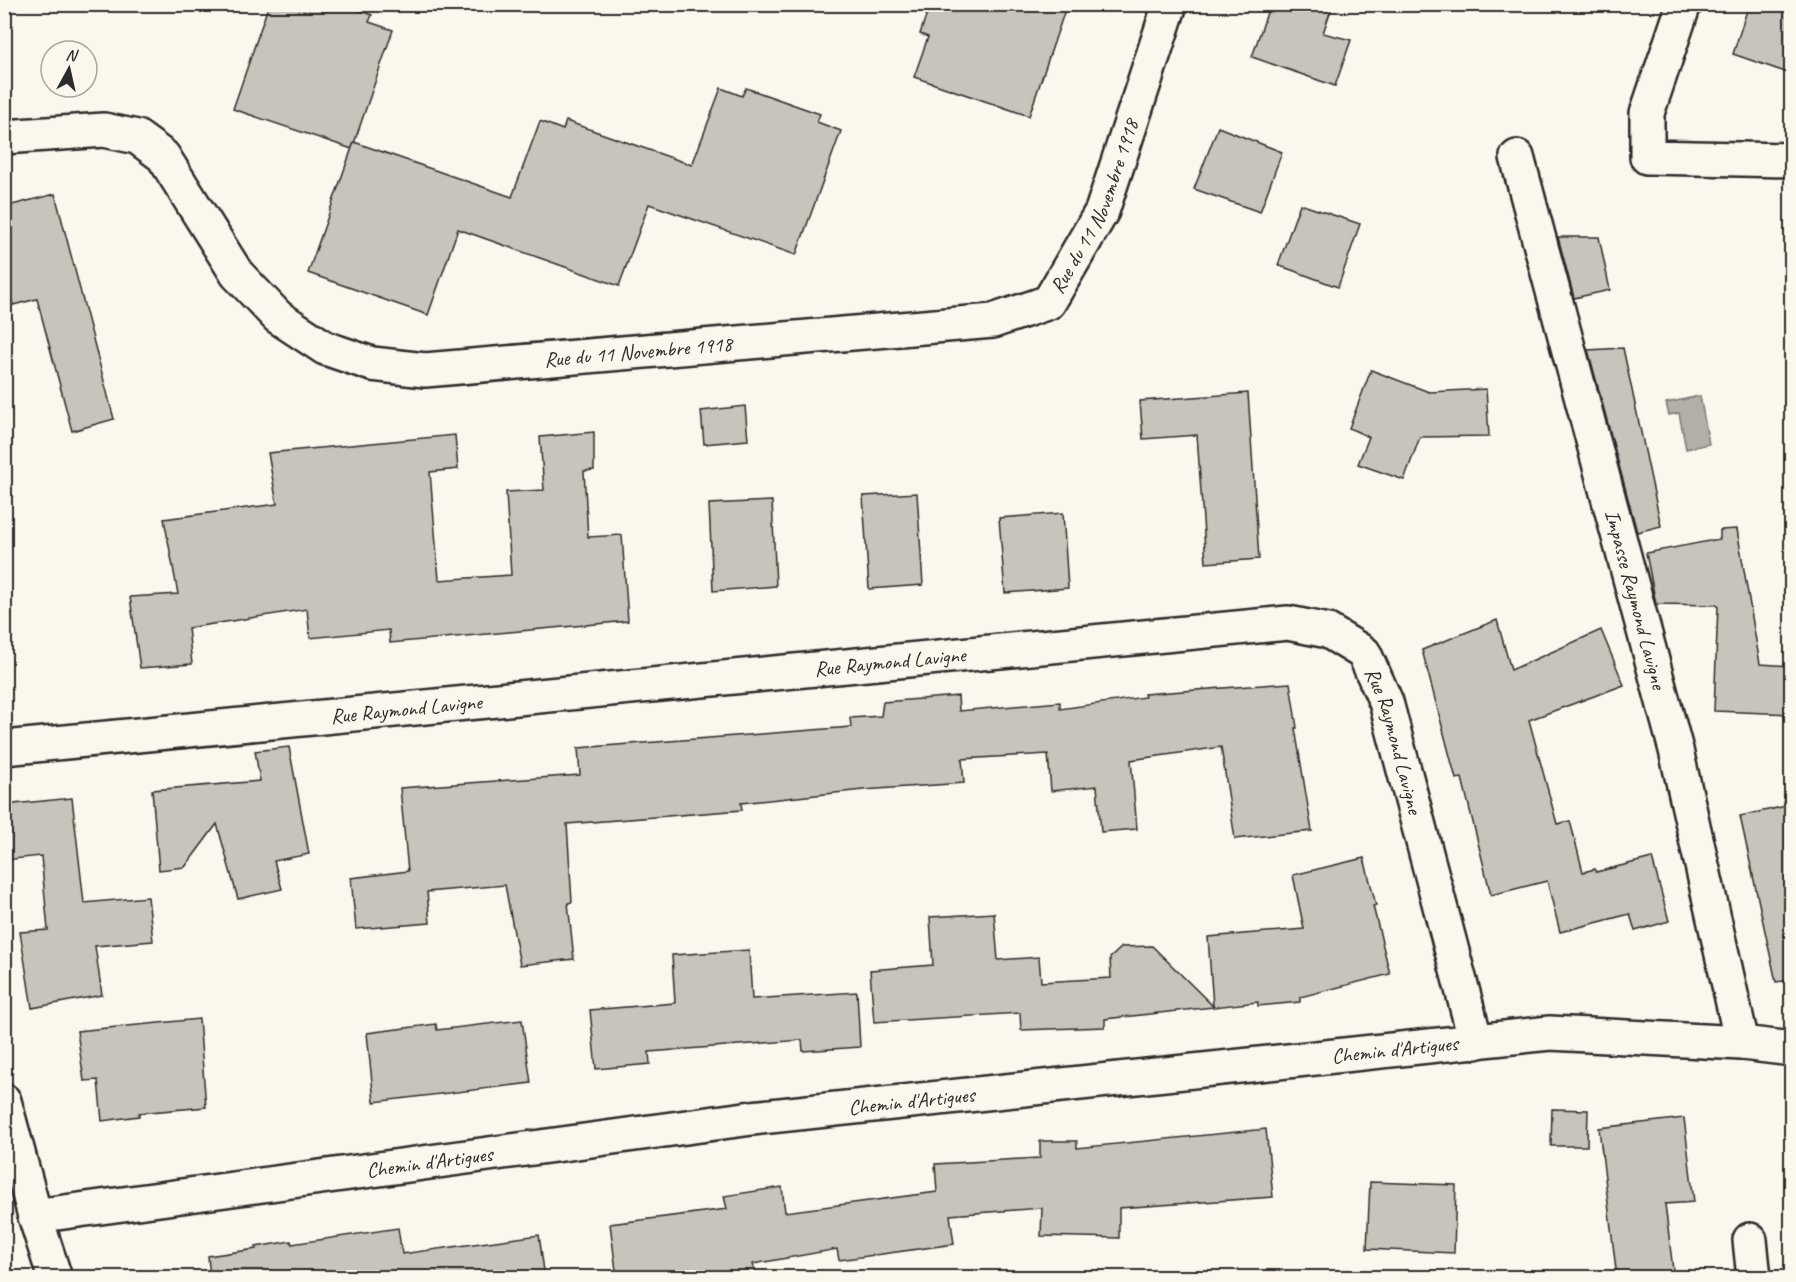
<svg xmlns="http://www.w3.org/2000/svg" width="1796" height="1282" font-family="Caveat,sans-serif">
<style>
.water{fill:#b1afa7;stroke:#7b7a75;stroke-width:1.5}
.building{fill:#c7c4bc;stroke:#2b2b2b;stroke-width:1.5}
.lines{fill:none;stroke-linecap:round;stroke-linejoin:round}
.street-casing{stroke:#2b2b2b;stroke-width:38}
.street{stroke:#fbf7ec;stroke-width:33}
.labels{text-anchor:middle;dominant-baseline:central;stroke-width:4.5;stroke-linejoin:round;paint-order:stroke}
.street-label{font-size:21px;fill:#2b2b2b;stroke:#fbf7ec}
</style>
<rect width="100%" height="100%" fill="#fbf7ec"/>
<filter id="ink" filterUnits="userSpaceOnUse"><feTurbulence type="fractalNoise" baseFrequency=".0167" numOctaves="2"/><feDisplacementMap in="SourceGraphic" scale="12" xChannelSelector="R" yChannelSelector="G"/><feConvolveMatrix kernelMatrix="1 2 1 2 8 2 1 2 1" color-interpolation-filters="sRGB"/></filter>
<g filter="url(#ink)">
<path class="water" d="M 1700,396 L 1709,444 L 1686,449 L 1679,413 L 1669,415 L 1666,403 Z"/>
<g class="building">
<path d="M 269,4 L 343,4 L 372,15 L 369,22 L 393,30 L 352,149 L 233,109 Z"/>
<path d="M 930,4 L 1067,4 L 1029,116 L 914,77 L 928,37 L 920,34 Z"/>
<path d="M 1270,4 L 1333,4 L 1323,33 L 1351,40 L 1335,86 L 1252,57 Z"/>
<path d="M 1749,4 L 1791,4 L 1791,74 L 1733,54 Z"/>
<path d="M 721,88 L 742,96 L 746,88 L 820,114 L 817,122 L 841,131 L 796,255 L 649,204 L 619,286 L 458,229 L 428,315 L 308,273 L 354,142 L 512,197 L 540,121 L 563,130 L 566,121 L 692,165 Z"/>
<path d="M 1218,127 L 1282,152 L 1260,212 L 1194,189 Z"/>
<path d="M 55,194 L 114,419 L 72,431 L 37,299 L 13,305 L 4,271 L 4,207 Z"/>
<path d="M 1300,204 L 1360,224 L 1338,287 L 1278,265 Z"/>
<path d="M 1558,237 L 1599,237 L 1610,290 L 1574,298 Z"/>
<path d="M 1623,348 L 1661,526 L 1637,532 L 1588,350 Z"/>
<path d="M 1371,370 L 1429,392 L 1486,389 L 1489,436 L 1420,437 L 1404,480 L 1358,464 L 1369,437 L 1349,428 Z"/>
<path d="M 1248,393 L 1259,559 L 1206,563 L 1197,435 L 1143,439 L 1140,401 Z"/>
<path d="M 745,406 L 748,440 L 704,444 L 701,411 Z"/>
<path d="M 594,432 L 594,470 L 584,471 L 588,537 L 622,535 L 628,621 L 390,643 L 389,630 L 310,638 L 307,609 L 188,628 L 192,664 L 140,668 L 130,597 L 178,594 L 164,519 L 277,504 L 268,453 L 455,435 L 458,469 L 430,472 L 439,580 L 511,575 L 506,492 L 544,490 L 540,437 Z"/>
<path d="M 917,493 L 923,585 L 869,589 L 863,496 Z"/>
<path d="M 772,501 L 776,586 L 713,591 L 709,504 Z"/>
<path d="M 1063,513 L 1068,588 L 1005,593 L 999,518 Z"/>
<path d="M 1737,529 L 1760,664 L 1791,666 L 1791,714 L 1714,711 L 1718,605 L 1656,604 L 1646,553 L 1720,539 L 1720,530 Z"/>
<path d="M 1497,620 L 1511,670 L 1601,630 L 1624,685 L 1529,720 L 1557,824 L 1570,821 L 1583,872 L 1595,869 L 1596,872 L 1652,858 L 1669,921 L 1635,931 L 1630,914 L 1560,932 L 1547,881 L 1491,895 L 1462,778 L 1456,779 L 1422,650 Z"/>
<path d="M 1290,683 L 1297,728 L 1295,728 L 1312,831 L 1235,839 L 1221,747 L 1131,760 L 1137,829 L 1101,832 L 1097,786 L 1051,791 L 1048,754 L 962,759 L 964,783 L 863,790 L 741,803 L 742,810 L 567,824 L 572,902 L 568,903 L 574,959 L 520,965 L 505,885 L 427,892 L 430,923 L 356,929 L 351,878 L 408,871 L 400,788 L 580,775 L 578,748 L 851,727 L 850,718 L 881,716 L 883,702 L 958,696 L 959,711 L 1060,702 L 1060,709 L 1145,697 L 1144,694 Z"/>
<path d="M 289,747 L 309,854 L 274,861 L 282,889 L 238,899 L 217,824 L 185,867 L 159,870 L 152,790 L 260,781 L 255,751 Z"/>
<path d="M 72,798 L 84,903 L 148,897 L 153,941 L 95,946 L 102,995 L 32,1008 L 20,932 L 48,930 L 41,856 L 4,860 L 4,805 Z"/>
<path d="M 1791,805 L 1791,980 L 1776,982 L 1740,816 Z"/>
<path d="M 1364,858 L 1376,905 L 1373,906 L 1390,974 L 1300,997 L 1300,1002 L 1258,1006 L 1258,1002 L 1105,1019 L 1105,1027 L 1021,1030 L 1020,1013 L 874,1022 L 870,970 L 933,965 L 930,917 L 994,913 L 998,960 L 1039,957 L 1041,982 L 1111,978 L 1110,958 L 1122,947 L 1152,946 L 1213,1006 L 1208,937 L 1304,929 L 1293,875 Z"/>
<path d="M 749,950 L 752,999 L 857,992 L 860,1047 L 803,1051 L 802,1040 L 649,1052 L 650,1064 L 596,1069 L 590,1010 L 675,1003 L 672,955 Z"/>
<path d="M 199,1019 L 206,1107 L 139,1113 L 139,1116 L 102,1121 L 98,1080 L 84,1081 L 77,1031 Z"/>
<path d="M 522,1020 L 531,1083 L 374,1102 L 367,1033 L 436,1024 L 437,1030 Z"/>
<path d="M 1552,1109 L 1588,1110 L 1587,1146 L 1551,1146 Z"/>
<path d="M 1684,1118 L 1694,1202 L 1665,1204 L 1674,1278 L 1617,1278 L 1599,1128 Z"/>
<path d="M 1266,1129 L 1273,1197 L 1119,1208 L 1119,1238 L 1041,1236 L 1042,1208 L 950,1215 L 954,1244 L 839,1260 L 837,1249 L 753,1264 L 756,1278 L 617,1278 L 610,1224 L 727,1209 L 724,1196 L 782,1187 L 785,1212 L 937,1192 L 935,1164 L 1040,1158 L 1040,1141 L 1077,1141 L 1077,1148 Z"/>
<path d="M 1370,1182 L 1456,1185 L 1454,1253 L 1367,1249 Z"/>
<path d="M 398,1228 L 402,1254 L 539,1235 L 545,1278 L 210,1278 L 208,1256 L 256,1249 L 256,1247 L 291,1241 L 292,1244 Z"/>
</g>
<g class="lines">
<defs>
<g id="street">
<path d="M 1684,4 L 1647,113 L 1647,157 L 1792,160"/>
<path id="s1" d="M 4,137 L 104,130 L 137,137 L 163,156 L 237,274 L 278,317 L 325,348 L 372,364 L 425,370 L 993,321 L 1049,302 L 1102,211 L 1170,4"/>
<path id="s2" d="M 1517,157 L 1676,750 L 1742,1043"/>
<path id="s3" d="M 4,748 L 1288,623 L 1328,631 L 1364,653 L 1386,702 L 1476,1042"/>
<path d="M 4,1101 L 35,1216 L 55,1278"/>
<path id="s4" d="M 35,1216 L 752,1118 L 1550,1033 L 1742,1043 L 1792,1049"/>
<path d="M 1750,1240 L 1754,1278"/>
</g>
</defs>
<use href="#street" class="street-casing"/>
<use href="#street" class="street"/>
</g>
</g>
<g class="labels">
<g class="street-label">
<text stroke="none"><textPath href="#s1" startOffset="1260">Rue du 11 Novembre 1918</textPath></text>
<text stroke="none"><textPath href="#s1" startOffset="738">Rue du 11 Novembre 1918</textPath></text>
<text stroke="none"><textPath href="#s2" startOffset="458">Impasse Raymond Lavigne</textPath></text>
<text stroke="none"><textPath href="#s3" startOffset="890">Rue Raymond Lavigne</textPath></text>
<text stroke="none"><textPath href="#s3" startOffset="404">Rue Raymond Lavigne</textPath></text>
<text stroke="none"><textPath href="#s3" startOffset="1466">Rue Raymond Lavigne</textPath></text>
<text stroke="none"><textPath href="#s4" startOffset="1370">Chemin d'Artigues</textPath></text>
<text stroke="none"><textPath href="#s4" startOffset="884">Chemin d'Artigues</textPath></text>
<text stroke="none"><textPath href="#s4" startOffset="398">Chemin d'Artigues</textPath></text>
</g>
</g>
<rect width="1796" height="1282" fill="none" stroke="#fbf7ec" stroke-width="24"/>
<rect x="12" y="12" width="1772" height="1258" fill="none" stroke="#2b2b2b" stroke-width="2" filter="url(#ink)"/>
<g transform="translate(69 69) rotate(8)"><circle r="28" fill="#fbf7ec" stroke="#a8a59f" stroke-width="1.5"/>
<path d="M0-4.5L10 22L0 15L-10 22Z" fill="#2b2b2b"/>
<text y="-9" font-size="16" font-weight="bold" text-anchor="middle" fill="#2b2b2b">N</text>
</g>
</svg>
